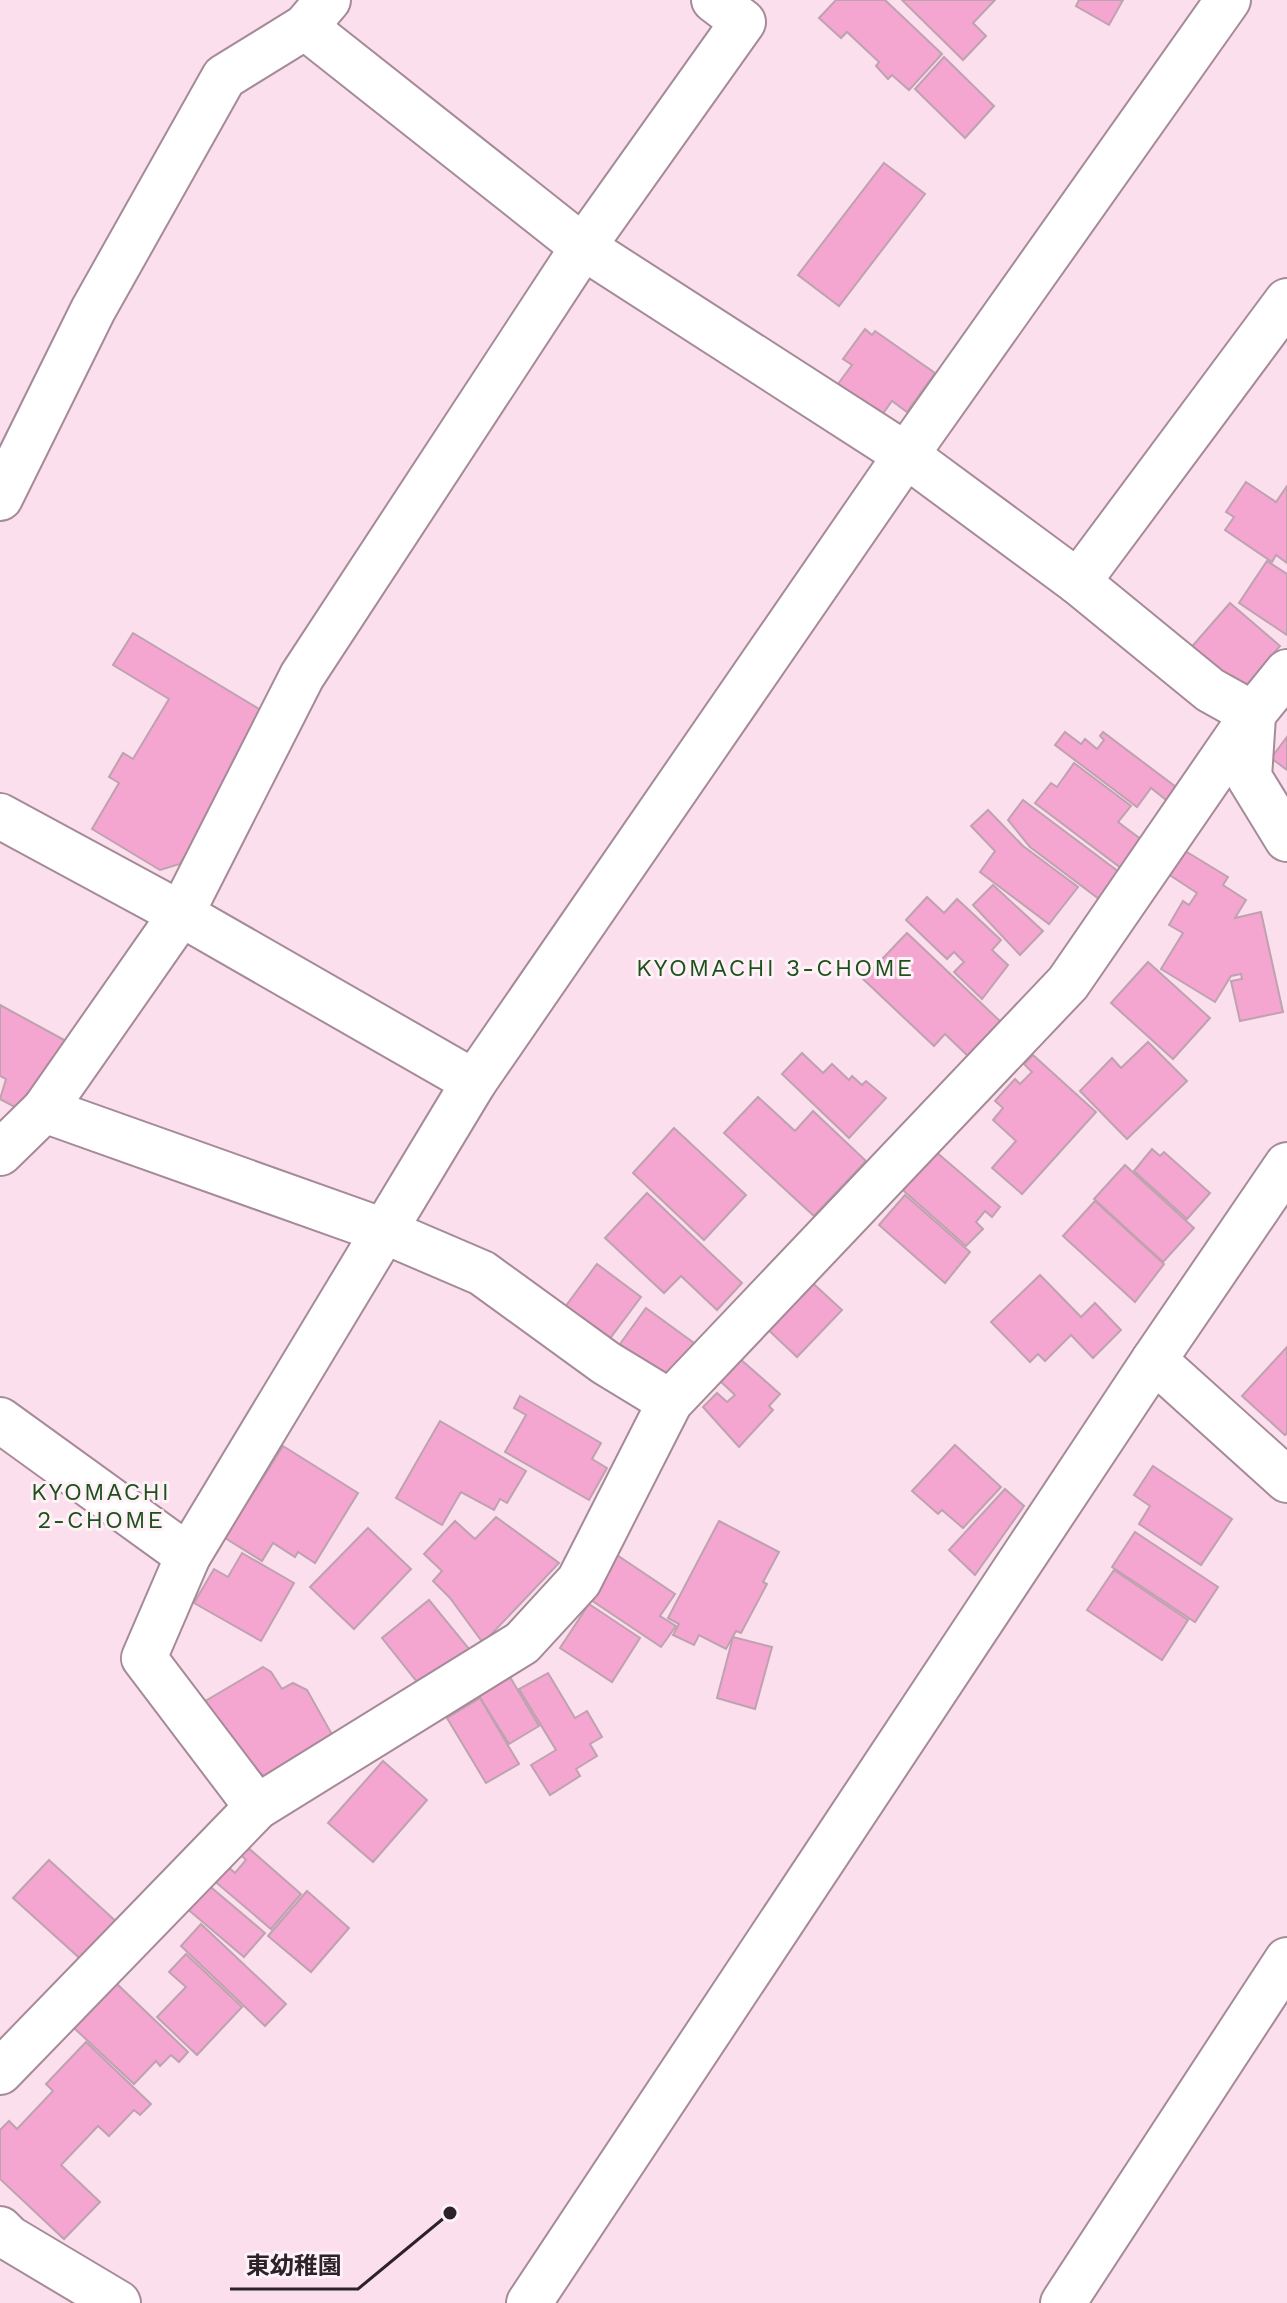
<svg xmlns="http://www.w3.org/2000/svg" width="1287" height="2303" font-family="'Work Sans','Noto Sans JP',sans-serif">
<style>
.building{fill:#f4a6d0;stroke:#bea2b0;stroke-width:2}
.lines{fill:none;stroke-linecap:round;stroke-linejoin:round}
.minor-casing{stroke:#a58a97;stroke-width:48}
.minor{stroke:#fff;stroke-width:44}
.labels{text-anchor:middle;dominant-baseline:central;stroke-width:6;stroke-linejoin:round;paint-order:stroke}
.neighbourhood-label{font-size:24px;letter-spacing:2px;fill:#1d501a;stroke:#fef1f7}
.leader{fill:none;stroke:#2c2227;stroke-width:3}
.callout-dot{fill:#2c2227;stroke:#fef1f7;stroke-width:3}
.callout-label{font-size:24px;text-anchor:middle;font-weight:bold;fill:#2c2227;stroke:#fef1f7;stroke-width:6;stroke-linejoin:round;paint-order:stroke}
</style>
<rect width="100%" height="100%" fill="#fcdfed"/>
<g class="building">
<path d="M 836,0 L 885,0 L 942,54 L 909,90 L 892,75 L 888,79 L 876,66 L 879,62 L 847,32 L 841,38 L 819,18 Z"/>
<path d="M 902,0 L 995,0 L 973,23 L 986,36 L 963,60 Z"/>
<path d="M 1079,0 L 1123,0 L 1109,25 L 1076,6 Z"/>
<path d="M 944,57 L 994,106 L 965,138 L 915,89 Z"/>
<path d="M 884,163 L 925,194 L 839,306 L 798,275 Z"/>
<path d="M 865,329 L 872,335 L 875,331 L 935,373 L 907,412 L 892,401 L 879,419 L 835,388 L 852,365 L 843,359 Z"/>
<path d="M 1246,482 L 1276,502 L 1287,486 L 1287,563 L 1276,555 L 1272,562 L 1225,530 L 1234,517 L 1226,512 Z"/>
<path d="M 1267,561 L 1287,574 L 1287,635 L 1239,603 Z"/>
<path d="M 1230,603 L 1280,646 L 1240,693 L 1189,650 Z"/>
<path d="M 133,633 L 269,715 L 180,864 L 160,870 L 92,829 L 119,783 L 109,777 L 123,753 L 133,759 L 169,699 L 113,665 Z"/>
<path d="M 1065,732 L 1081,744 L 1085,739 L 1097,749 L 1104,740 L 1100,736 L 1103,732 L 1180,790 L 1170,803 L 1151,788 L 1137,807 L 1055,745 Z"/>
<path d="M 1287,737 L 1287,770 L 1271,758 Z"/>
<path d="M 1074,763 L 1131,806 L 1118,822 L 1142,840 L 1121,868 L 1035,803 L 1051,783 L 1057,787 Z"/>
<path d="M 1023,800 L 1123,875 L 1103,902 L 1030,847 L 1008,820 Z"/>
<path d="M 988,810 L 1023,846 L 1078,887 L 1049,924 L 980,872 L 995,851 L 971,826 Z"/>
<path d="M 1182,849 L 1228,877 L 1223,885 L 1246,900 L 1235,918 L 1261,912 L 1283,1012 L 1240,1021 L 1231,981 L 1242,979 L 1241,974 L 1231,976 L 1215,1002 L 1161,969 L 1183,933 L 1169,925 L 1183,901 L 1189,905 L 1197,893 L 1168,874 Z"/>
<path d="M 993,885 L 1043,931 L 1020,955 L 973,905 Z"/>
<path d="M 927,897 L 944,913 L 957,899 L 1001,940 L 992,950 L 1008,965 L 982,999 L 954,972 L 964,962 L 954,952 L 947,959 L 906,920 Z"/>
<path d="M 907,933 L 1003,1024 L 970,1058 L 945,1034 L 934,1046 L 863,979 Z"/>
<path d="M 1148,962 L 1210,1018 L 1173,1059 L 1111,1003 Z"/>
<path d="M 0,1005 L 66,1041 L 26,1113 L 0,1099 L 6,1079 L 0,1076 Z"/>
<path d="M 1148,1042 L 1187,1081 L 1127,1139 L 1080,1091 L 1112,1058 L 1121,1068 Z"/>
<path d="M 802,1053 L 823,1073 L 832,1064 L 849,1080 L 852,1076 L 862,1085 L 866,1081 L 886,1098 L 849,1138 L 782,1074 Z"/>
<path d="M 1033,1055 L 1096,1112 L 1022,1194 L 992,1168 L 1016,1141 L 993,1120 L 1003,1108 L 995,1101 L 1015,1079 L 1020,1084 L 1032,1072 L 1024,1064 Z"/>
<path d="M 758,1097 L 795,1131 L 813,1111 L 866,1161 L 814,1216 L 724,1133 Z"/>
<path d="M 674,1128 L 746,1195 L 704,1240 L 633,1173 Z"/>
<path d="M 1152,1149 L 1160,1156 L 1164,1152 L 1210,1193 L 1187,1219 L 1134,1171 Z"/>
<path d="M 935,1151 L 1000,1207 L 992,1217 L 985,1211 L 976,1222 L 983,1229 L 966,1246 L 896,1184 Z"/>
<path d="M 1125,1165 L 1194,1228 L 1163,1262 L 1094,1199 Z"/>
<path d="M 647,1193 L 742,1283 L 717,1310 L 681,1276 L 664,1293 L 605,1238 Z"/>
<path d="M 905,1195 L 970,1252 L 945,1283 L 879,1225 Z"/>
<path d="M 1095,1201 L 1164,1264 L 1135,1302 L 1063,1236 Z"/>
<path d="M 597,1264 L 641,1297 L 608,1341 L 565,1307 Z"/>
<path d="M 1040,1275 L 1081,1317 L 1095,1303 L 1121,1330 L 1093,1358 L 1071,1335 L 1045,1361 L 1038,1354 L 1030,1362 L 991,1322 Z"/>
<path d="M 805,1276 L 842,1310 L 797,1357 L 761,1323 Z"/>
<path d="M 646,1308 L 694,1343 L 667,1379 L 620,1344 Z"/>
<path d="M 1287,1347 L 1287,1433 L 1285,1435 L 1242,1396 Z"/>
<path d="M 739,1358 L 780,1394 L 769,1406 L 773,1410 L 739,1447 L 703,1407 L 717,1393 L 727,1402 L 735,1395 L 719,1380 Z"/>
<path d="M 520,1396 L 601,1443 L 592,1459 L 607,1468 L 589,1500 L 505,1452 L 526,1415 L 514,1408 Z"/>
<path d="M 440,1421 L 526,1471 L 507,1503 L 500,1499 L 494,1510 L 461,1492 L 442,1525 L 396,1498 Z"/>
<path d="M 955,1445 L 1001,1487 L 963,1528 L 942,1510 L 938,1514 L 912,1491 Z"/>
<path d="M 283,1446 L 358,1493 L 315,1563 L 298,1552 L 295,1557 L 273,1543 L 262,1561 L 225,1538 Z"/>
<path d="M 1153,1466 L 1232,1519 L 1201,1565 L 1139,1524 L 1150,1506 L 1134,1495 Z"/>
<path d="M 1005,1489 L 1024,1506 L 975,1575 L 949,1550 Z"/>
<path d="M 496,1517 L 559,1563 L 483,1643 L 450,1598 L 433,1581 L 442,1571 L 424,1554 L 455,1521 L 475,1539 Z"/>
<path d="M 719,1521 L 779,1552 L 763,1582 L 767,1584 L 741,1633 L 736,1631 L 726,1649 L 699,1635 L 694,1645 L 673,1635 L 679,1624 L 668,1618 Z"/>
<path d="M 368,1528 L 411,1569 L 354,1629 L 310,1587 Z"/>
<path d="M 1135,1532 L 1218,1587 L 1195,1622 L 1112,1567 Z"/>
<path d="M 242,1553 L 294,1583 L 261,1641 L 194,1603 L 214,1569 L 228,1577 Z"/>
<path d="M 617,1555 L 675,1594 L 660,1616 L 676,1626 L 661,1647 L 588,1598 Z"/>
<path d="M 1114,1570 L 1188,1620 L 1162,1660 L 1087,1610 Z"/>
<path d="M 429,1600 L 470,1650 L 422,1688 L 382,1638 Z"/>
<path d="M 589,1604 L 640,1638 L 612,1682 L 560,1648 Z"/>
<path d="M 733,1637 L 772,1647 L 755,1709 L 717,1698 Z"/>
<path d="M 263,1667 L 271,1672 L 282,1689 L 293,1683 L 307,1690 L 334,1738 L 265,1777 L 243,1758 L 202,1703 Z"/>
<path d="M 548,1673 L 575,1718 L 587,1711 L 602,1737 L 590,1744 L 597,1756 L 576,1769 L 580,1776 L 550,1795 L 531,1765 L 556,1750 L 519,1689 Z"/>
<path d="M 510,1677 L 539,1726 L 509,1744 L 479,1696 Z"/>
<path d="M 480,1698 L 519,1764 L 486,1783 L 447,1718 Z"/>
<path d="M 383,1761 L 427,1800 L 373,1862 L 328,1823 Z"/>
<path d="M 245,1845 L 301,1894 L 271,1929 L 212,1879 L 225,1864 L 235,1873 L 246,1860 L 239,1853 Z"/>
<path d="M 49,1860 L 120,1925 L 85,1963 L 13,1898 Z"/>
<path d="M 206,1883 L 265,1933 L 244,1957 L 185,1907 Z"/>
<path d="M 307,1891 L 349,1928 L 311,1972 L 268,1936 Z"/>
<path d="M 201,1924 L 286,2004 L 265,2026 L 181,1946 Z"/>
<path d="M 186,1954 L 242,2007 L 197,2055 L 157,2017 L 186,1987 L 169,1972 Z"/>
<path d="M 116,1983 L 188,2052 L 179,2062 L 171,2055 L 160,2066 L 156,2061 L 134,2084 L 74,2028 Z"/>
<path d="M 86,2042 L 151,2104 L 140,2115 L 134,2110 L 109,2136 L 98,2126 L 61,2165 L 100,2202 L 64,2239 L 0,2179 L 0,2130 L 9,2121 L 17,2129 L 53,2091 L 46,2084 Z"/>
</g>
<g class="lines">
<defs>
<g id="minor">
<path d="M 305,27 L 583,247 L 906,455 L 1078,582 L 1210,690 L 1253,714"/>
<path d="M 0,498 L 93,310 L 224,77 L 305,27 L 328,0"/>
<path d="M 1078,582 L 1287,301"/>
<path d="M 1253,716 L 1249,777 L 1287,839"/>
<path d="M 0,816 L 181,914 L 474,1082"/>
<path d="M 44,1110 L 384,1231 L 482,1273 L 606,1363 L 670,1402"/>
<path d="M 0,1153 L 44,1110 L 181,914 L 302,676 L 583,247 L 743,22 L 714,0"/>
<path d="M 1154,1360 L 1287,1480"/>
<path d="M 0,1420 L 188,1556"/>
<path d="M 257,1807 L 144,1658 L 188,1556 L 474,1082 L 906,455 L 1228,0"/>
<path d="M 0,2072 L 257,1807 L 522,1643 L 579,1581 L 670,1402 L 1068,983 L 1253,714 L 1287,672"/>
<path d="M 0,2229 L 9,2238 L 118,2303"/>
<path d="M 529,2303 L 1154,1360 L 1287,1165"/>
<path d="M 1063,2303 L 1287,1960"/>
</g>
</defs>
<use href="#minor" class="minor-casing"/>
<use href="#minor" class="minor"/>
</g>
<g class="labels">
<g class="neighbourhood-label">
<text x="775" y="968">KYOMACHI 3-CHOME</text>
<text x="101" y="1492">KYOMACHI<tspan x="101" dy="28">2-CHOME</tspan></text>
</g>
</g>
<path class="leader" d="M450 2213L358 2289H230"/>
<circle class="callout-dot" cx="450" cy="2213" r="8"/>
<g class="callout-label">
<text x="294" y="2274">東幼稚園</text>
</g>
</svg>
